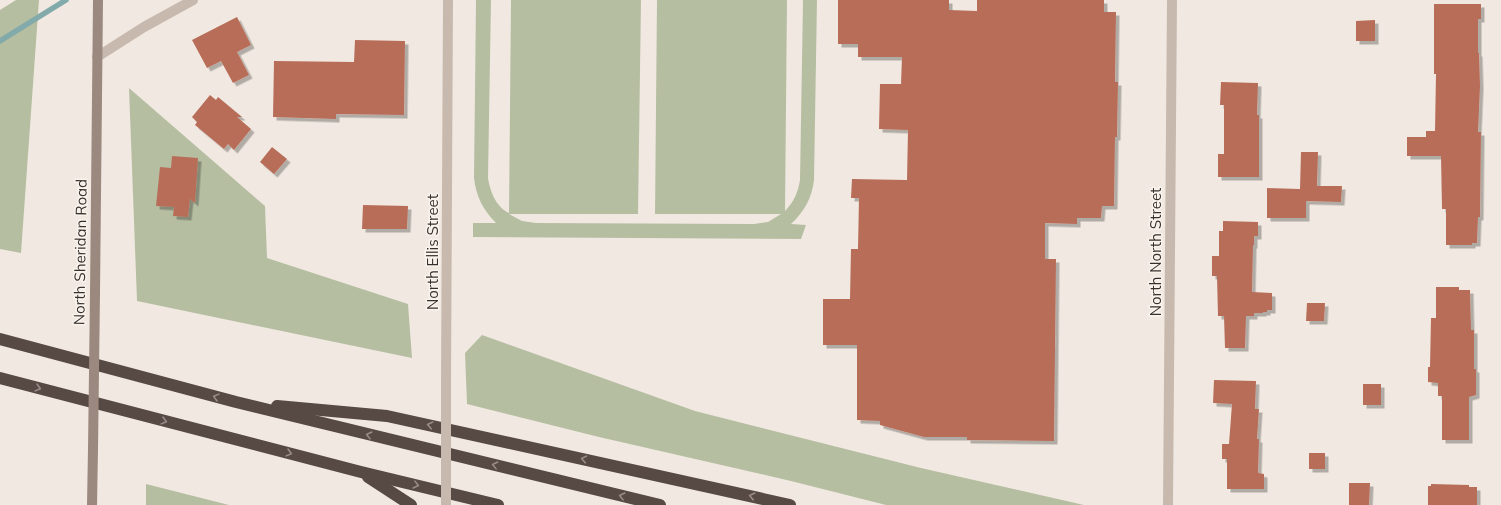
<svg xmlns="http://www.w3.org/2000/svg" width="1501" height="505" font-family="Mulish,sans-serif">
<style>
.green{fill:#b6bea2}
.lines{fill:none;stroke-linecap:round;stroke-linejoin:round}
.stream{stroke:#83aaaa;stroke-width:5.5}
.building{fill:#b86d58;filter:url(#shadow)}
.minor{stroke:#c8b9ae;stroke-width:10}
.tertiary{stroke:#c8b9ae;stroke-width:10}
.secondary{stroke:#9b897f;stroke-width:10}
.motorway{stroke:#574944;stroke-width:12}
.minor-bridge{stroke:#c8b9ae;stroke-width:10}
.secondary-bridge{stroke:#9b897f;stroke-width:10}
.oneway{stroke:#988d88}
.labels{text-anchor:middle;dominant-baseline:central;stroke-width:3;stroke-linejoin:round;paint-order:stroke}
.street-label{font-size:15px;fill:#372f2b;stroke:#f9f3ed}
</style>
<defs>
<filter id="shadow"><feDropShadow dx="3.5" dy="3.5" stdDeviation="0" flood-color="#0004"/></filter>
</defs>
<rect width="100%" height="100%" fill="#f1e9e1"/>
<g class="green">
<path d="M 16,0 L 39,0 L 21,253 L 0,249 L 0,10 Z"/>
<path d="M 476,0 L 491,0 L 488,178 C 490,191 496,207 509,213 L 511,0 L 641,0 L 638,214 L 509,214 L 522,221 L 536,223 L 754,224 L 768,222 L 781,214 L 655,214 L 657,0 L 787,0 L 785,211 C 794,202 798,192 800,180 L 803,0 L 817,0 L 814,180 C 812,198 804,212 791,224 L 806,225 L 801,239 L 473,237 L 473,223 L 496,223 C 483,210 476,196 474,178 Z"/>
<path d="M 129,88 L 265,206 L 267,258 L 408,304 L 412,358 L 137,301 Z"/>
<path d="M 482,335 L 695,411 L 921,468 L 1084,505 L 886,505 L 791,481 L 599,437 L 467,404 L 465,353 Z"/>
<path d="M 146,484 L 229,505 L 146,505 Z"/>
</g>
<g class="lines">
<path class="stream" d="M 0,41 L 66,0"/>
</g>
<g class="building">
<path d="M 838,0 L 949,0 L 949,10 L 977,11 L 977,0 L 1104,0 L 1104,12 L 1116,12 L 1115,82 L 1118,82 L 1117,137 L 1115,137 L 1114,206 L 1102,206 L 1101,218 L 1077,218 L 1077,224 L 1045,223 L 1045,259 L 1056,259 L 1054,441 L 967,440 L 967,437 L 924,437 L 880,425 L 880,421 L 857,420 L 857,345 L 823,345 L 823,299 L 850,299 L 851,249 L 858,249 L 859,198 L 851,198 L 852,179 L 907,180 L 908,130 L 879,129 L 880,84 L 901,84 L 902,57 L 858,57 L 858,44 L 838,44 Z"/>
<path d="M 1434,4 L 1481,4 L 1481,19 L 1478,19 L 1478,53 L 1479,53 L 1480,86 L 1478,132 L 1481,132 L 1480,217 L 1478,217 L 1477,243 L 1472,243 L 1472,245 L 1446,245 L 1446,209 L 1442,209 L 1441,156 L 1407,156 L 1407,137 L 1426,137 L 1426,131 L 1435,131 L 1436,74 L 1434,74 Z"/>
<path d="M 237,17 L 251,45 L 237,52 L 249,75 L 233,83 L 221,61 L 207,68 L 192,40 Z"/>
<path d="M 1375,20 L 1375,41 L 1356,41 L 1356,21 Z"/>
<path d="M 355,40 L 405,41 L 404,115 L 336,114 L 336,119 L 273,117 L 274,61 L 354,62 Z"/>
<path d="M 1221,82 L 1258,83 L 1257,115 L 1259,115 L 1259,177 L 1218,177 L 1218,154 L 1224,154 L 1224,105 L 1220,105 Z"/>
<path d="M 210,95 L 216,100 L 218,97 L 242,117 L 237,117 L 251,129 L 234,150 L 228,144 L 224,149 L 195,125 L 197,122 L 192,117 Z"/>
<path d="M 272,147 L 287,159 L 274,174 L 260,162 Z"/>
<path d="M 1301,152 L 1318,152 L 1317,186 L 1342,186 L 1341,202 L 1306,201 L 1306,218 L 1267,218 L 1267,188 L 1300,189 Z"/>
<path d="M 172,156 L 198,158 L 195,203 L 190,199 L 188,217 L 173,216 L 174,207 L 156,206 L 160,167 L 171,168 Z"/>
<path d="M 363,205 L 408,206 L 407,229 L 362,229 Z"/>
<path d="M 1223,221 L 1258,222 L 1258,236 L 1254,236 L 1254,245 L 1253,245 L 1252,292 L 1272,293 L 1272,310 L 1267,310 L 1267,312 L 1263,312 L 1263,313 L 1254,313 L 1254,316 L 1246,316 L 1245,348 L 1225,348 L 1224,316 L 1218,316 L 1217,276 L 1212,276 L 1212,256 L 1219,256 L 1219,231 L 1223,231 Z"/>
<path d="M 1436,287 L 1459,287 L 1459,290 L 1470,290 L 1471,330 L 1474,330 L 1474,369 L 1476,369 L 1476,395 L 1469,397 L 1469,440 L 1442,440 L 1442,396 L 1438,396 L 1438,383 L 1428,382 L 1428,367 L 1430,367 L 1431,318 L 1436,318 Z"/>
<path d="M 1307,303 L 1325,303 L 1324,321 L 1306,321 Z"/>
<path d="M 1214,380 L 1256,381 L 1255,409 L 1259,409 L 1257,439 L 1259,439 L 1258,473 L 1264,474 L 1264,489 L 1227,489 L 1227,459 L 1222,459 L 1222,444 L 1229,444 L 1232,404 L 1213,403 Z"/>
<rect x="1363" y="384" width="18" height="21"/>
<rect x="1309" y="453" width="16" height="16"/>
<path d="M 1349,483 L 1370,483 L 1369,505 L 1349,505 Z"/>
<path d="M 1431,484 L 1469,485 L 1469,487 L 1477,487 L 1477,505 L 1428,505 L 1428,486 L 1431,486 Z"/>
</g>
<g class="lines">
<g class="minor">
<path d="M 97,57 L 144,27 L 193,0"/>
<path d="M 446,382 L 448,0"/>
</g>
<path class="tertiary" d="M 1168,505 L 1172,0"/>
<g class="secondary">
<path d="M 95,293 L 98,0"/>
<path d="M 92,505 L 93,449"/>
</g>
<g class="motorway">
<path d="M 0,339 L 236,402 L 660,505"/>
<path d="M 0,378 L 361,472 L 498,505"/>
<path d="M 277,406 L 387,416 L 790,505"/>
<path d="M 368,477 L 411,505"/>
</g>
<path class="minor-bridge" d="M 446,382 L 446,505"/>
<path class="secondary-bridge" d="M 93,449 L 95,293"/>
</g>
<defs><path id="oneway-chevron" d="M-2-3.5L2.5 0L-2 3.5" fill="none" stroke-width="1.6" stroke-linecap="round" stroke-linejoin="round"/></defs>
<g class="oneway">
<use href="#oneway-chevron" transform="translate(38 388) rotate(15)"/>
<use href="#oneway-chevron" transform="translate(216 397) rotate(-165)"/>
<use href="#oneway-chevron" transform="translate(164 421) rotate(15)"/>
<use href="#oneway-chevron" transform="translate(430 425) rotate(-167)"/>
<use href="#oneway-chevron" transform="translate(369 435) rotate(-166)"/>
<use href="#oneway-chevron" transform="translate(289 453) rotate(15)"/>
<use href="#oneway-chevron" transform="translate(584 459) rotate(-168)"/>
<use href="#oneway-chevron" transform="translate(495 465) rotate(-166)"/>
<use href="#oneway-chevron" transform="translate(416 485) rotate(14)"/>
<use href="#oneway-chevron" transform="translate(622 496) rotate(-166)"/>
<use href="#oneway-chevron" transform="translate(752 496) rotate(-167)"/>
</g>
<g class="labels">
<g class="street-label">
<text transform="translate(80 252) rotate(-89)">North Sheridan Road</text>
<text transform="translate(432 252) rotate(-90)">North Ellis Street</text>
<text transform="translate(1155 252) rotate(-90)">North North Street</text>
</g>
</g>
</svg>
